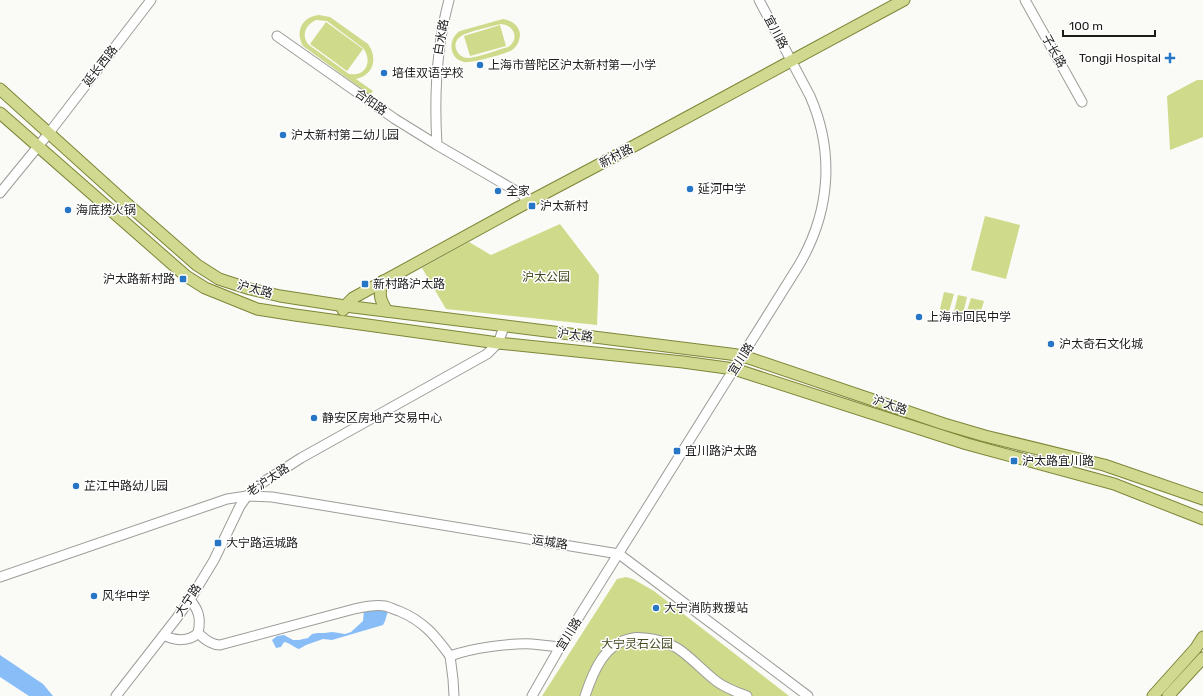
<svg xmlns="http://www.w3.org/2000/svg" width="1203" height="696" font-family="Rubik,'Noto Sans SC',sans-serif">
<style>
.green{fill:#cfda8b;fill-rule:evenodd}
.water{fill:#88bdf8}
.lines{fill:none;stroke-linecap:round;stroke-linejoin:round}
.minor-casing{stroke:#9c9d99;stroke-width:11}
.major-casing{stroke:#7d8637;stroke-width:13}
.minor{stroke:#fff;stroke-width:9}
.major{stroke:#d1d990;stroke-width:11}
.poi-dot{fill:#2676c5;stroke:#fff;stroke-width:1.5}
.labels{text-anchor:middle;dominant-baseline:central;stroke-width:3;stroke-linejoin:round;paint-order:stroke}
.street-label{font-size:12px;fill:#1b1b1a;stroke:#fff}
.poi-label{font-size:12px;fill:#1b1b1a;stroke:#fff;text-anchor:start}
.park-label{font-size:12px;fill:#454a20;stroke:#fff}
</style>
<rect width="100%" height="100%" fill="#fafbf6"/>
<g class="green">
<path d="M 319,15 L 330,17 L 368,44 C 378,58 374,75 356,79 L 373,91 L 370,95 L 303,46 C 295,31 302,17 319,15 ZM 316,20 L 327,21 L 363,48 C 373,61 366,77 349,74 L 309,45 C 301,36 305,25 316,20 Z"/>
<path d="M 503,19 C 511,20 519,25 520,34 C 520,40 517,47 512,50 C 506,54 469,64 464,62 C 448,59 448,38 460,31 ZM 501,24 C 514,25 520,39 508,47 C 497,50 480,57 469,58 C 458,59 450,44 460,37 C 465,32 493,26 501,24 Z"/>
<path d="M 326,22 L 363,49 L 347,71 L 310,44 Z"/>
<path d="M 500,25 L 506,46 L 470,56 L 464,36 Z"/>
<path d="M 1197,80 L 1203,80 L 1203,137 L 1170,150 L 1167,96 Z"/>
<path d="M 985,216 L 1020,225 L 1006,279 L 971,270 Z"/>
<path d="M 560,224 L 599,275 L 597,325 L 446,309 L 422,268 L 469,242 L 491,255 Z"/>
<path d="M 944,292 L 954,294 L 948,315 L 939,313 Z"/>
<path d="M 958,295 L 967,297 L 962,318 L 953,316 Z"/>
<path d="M 971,298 L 984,301 L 977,324 L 964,320 Z"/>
<path d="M 626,577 L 633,579 L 654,591 L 789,696 L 542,696 L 617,579 Z"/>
</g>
<g class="water">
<path d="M 375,609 L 388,611 L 385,621 L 383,625 L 332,640 L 323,639 L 306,645 L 299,649 C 293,647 291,643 284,642 L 281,647 L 276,648 L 272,640 L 277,636 L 284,635 L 293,640 L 299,640 L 308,638 L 312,634 L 318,633 L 324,633 L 332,632 L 339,633 L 345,634 L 351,632 L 363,621 L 364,610 Z"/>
<path d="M 0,655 L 43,684 L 53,696 L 29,696 L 0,677 Z"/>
</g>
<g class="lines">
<defs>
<g id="minor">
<path d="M 1025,0 L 1082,102"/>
<path d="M 277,36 L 395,119 L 437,145 L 523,195 L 527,202"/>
<path d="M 437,145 C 434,96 436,48 449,0"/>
<path d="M 0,193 L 49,133 L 151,0"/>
<path d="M 0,577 L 227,499 L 247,496 L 272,497 L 619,554 L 808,696"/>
<path d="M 190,600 C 199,610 201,619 198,633 C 204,639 211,645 220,645 L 354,609 C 363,607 375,604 385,606 C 390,607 395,610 399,611 C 423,621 435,635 450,656 C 472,648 509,643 532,644 C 542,645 551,646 560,647"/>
<path d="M 164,635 C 174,641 189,642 198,633"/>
<path d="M 450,656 L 453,679 L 454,696"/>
<path d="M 116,696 L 176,619 L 191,598 L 214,560 L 240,506 L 247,496 L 265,481 L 301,458 L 487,354 L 498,343 L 504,327"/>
<path d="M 532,696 L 560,647 L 799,265 C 830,212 835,153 810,96 L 759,0"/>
<path d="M 585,696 C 593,672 604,643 633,638 C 636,637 641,638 645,638 C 656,639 667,642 677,648 C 691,657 703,671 716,681 C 725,688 736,692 747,696"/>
</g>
<g id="major">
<path d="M 0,89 L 125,202 L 197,265 L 219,279 L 250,289 L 280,296 L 345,306 L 730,354 L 743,356 L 944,424 L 985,436 L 1104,465 L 1203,499"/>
<path d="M 0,113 L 186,276 L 205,288 L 257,309 L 295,315 L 498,343 L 683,362 L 734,369 L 967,444 L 1114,484 L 1203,519"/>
<path d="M 383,281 C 378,294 380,300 387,311"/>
<path d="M 343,310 L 347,304 L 353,298 L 519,207 L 619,154 L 904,0"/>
<path d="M 1153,696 L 1196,648 L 1203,637"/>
<path d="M 1168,696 L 1203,658"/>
</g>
</defs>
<use href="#minor" class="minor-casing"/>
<use href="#major" class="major-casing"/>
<use href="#minor" class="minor"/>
<use href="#major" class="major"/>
</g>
<g class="poi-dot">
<path d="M1168 52h4v4h4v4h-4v4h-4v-4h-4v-4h4z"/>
<circle cx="480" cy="65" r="4"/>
<circle cx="384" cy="73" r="4"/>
<circle cx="283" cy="135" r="4"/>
<circle cx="690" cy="189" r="4"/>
<circle cx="498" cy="191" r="4"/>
<rect x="528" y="202" width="8" height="8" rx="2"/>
<circle cx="68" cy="210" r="4"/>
<rect x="179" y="275" width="8" height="8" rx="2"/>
<rect x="361" y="280" width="8" height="8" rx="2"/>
<circle cx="919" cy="317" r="4"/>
<circle cx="1051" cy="344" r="4"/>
<circle cx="314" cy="418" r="4"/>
<rect x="673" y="447" width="8" height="8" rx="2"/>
<rect x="1010" y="457" width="8" height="8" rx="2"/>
<circle cx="76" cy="486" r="4"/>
<rect x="214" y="539" width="8" height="8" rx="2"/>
<circle cx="94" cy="596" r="4"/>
<circle cx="656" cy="608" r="4"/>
</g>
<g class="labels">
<g class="street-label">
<text transform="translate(776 32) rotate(62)">宜川路</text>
<text transform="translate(441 37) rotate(-80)">白水路</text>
<text transform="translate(1054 51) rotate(61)">子长路</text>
<text transform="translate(100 66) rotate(-52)">延长西路</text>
<text transform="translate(371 102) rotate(35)">合阳路</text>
<text transform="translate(616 156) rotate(-28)">新村路</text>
<text transform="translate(255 289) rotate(15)">沪太路</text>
<text transform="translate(575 335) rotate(7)">沪太路</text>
<text transform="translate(741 359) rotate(-57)">宜川路</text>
<text transform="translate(890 405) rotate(19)">沪太路</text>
<text transform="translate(268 480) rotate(-34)">老沪太路</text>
<text transform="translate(550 542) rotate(9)">运城路</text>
<text transform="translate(188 600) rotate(-56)">大宁路</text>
<text transform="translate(569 634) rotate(-58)">宜川路</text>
</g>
<g class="poi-label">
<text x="1161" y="58" text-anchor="end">Tongji Hospital</text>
<text x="488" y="65">上海市普陀区沪太新村第一小学</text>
<text x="392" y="73">培佳双语学校</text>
<text x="291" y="135">沪太新村第二幼儿园</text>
<text x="698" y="189">延河中学</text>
<text x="506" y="191">全家</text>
<text x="540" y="206">沪太新村</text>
<text x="76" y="210">海底捞火锅</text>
<text x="175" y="279" text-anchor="end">沪太路新村路</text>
<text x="373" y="284">新村路沪太路</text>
<text x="927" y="317">上海市回民中学</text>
<text x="1059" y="344">沪太奇石文化城</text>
<text x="322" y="418">静安区房地产交易中心</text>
<text x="685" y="451">宜川路沪太路</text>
<text x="1022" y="461">沪太路宜川路</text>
<text x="84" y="486">芷江中路幼儿园</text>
<text x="226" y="543">大宁路运城路</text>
<text x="102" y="596">风华中学</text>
<text x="664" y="608">大宁消防救援站</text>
</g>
<g class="park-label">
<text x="546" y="277">沪太公园</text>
<text x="637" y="644">大宁灵石公园</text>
</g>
</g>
<path d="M1063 30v6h92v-6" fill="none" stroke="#1b1b1a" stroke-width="2"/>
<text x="1069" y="30" font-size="12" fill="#1b1b1a" stroke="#ffffff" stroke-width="3" paint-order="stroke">100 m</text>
</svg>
